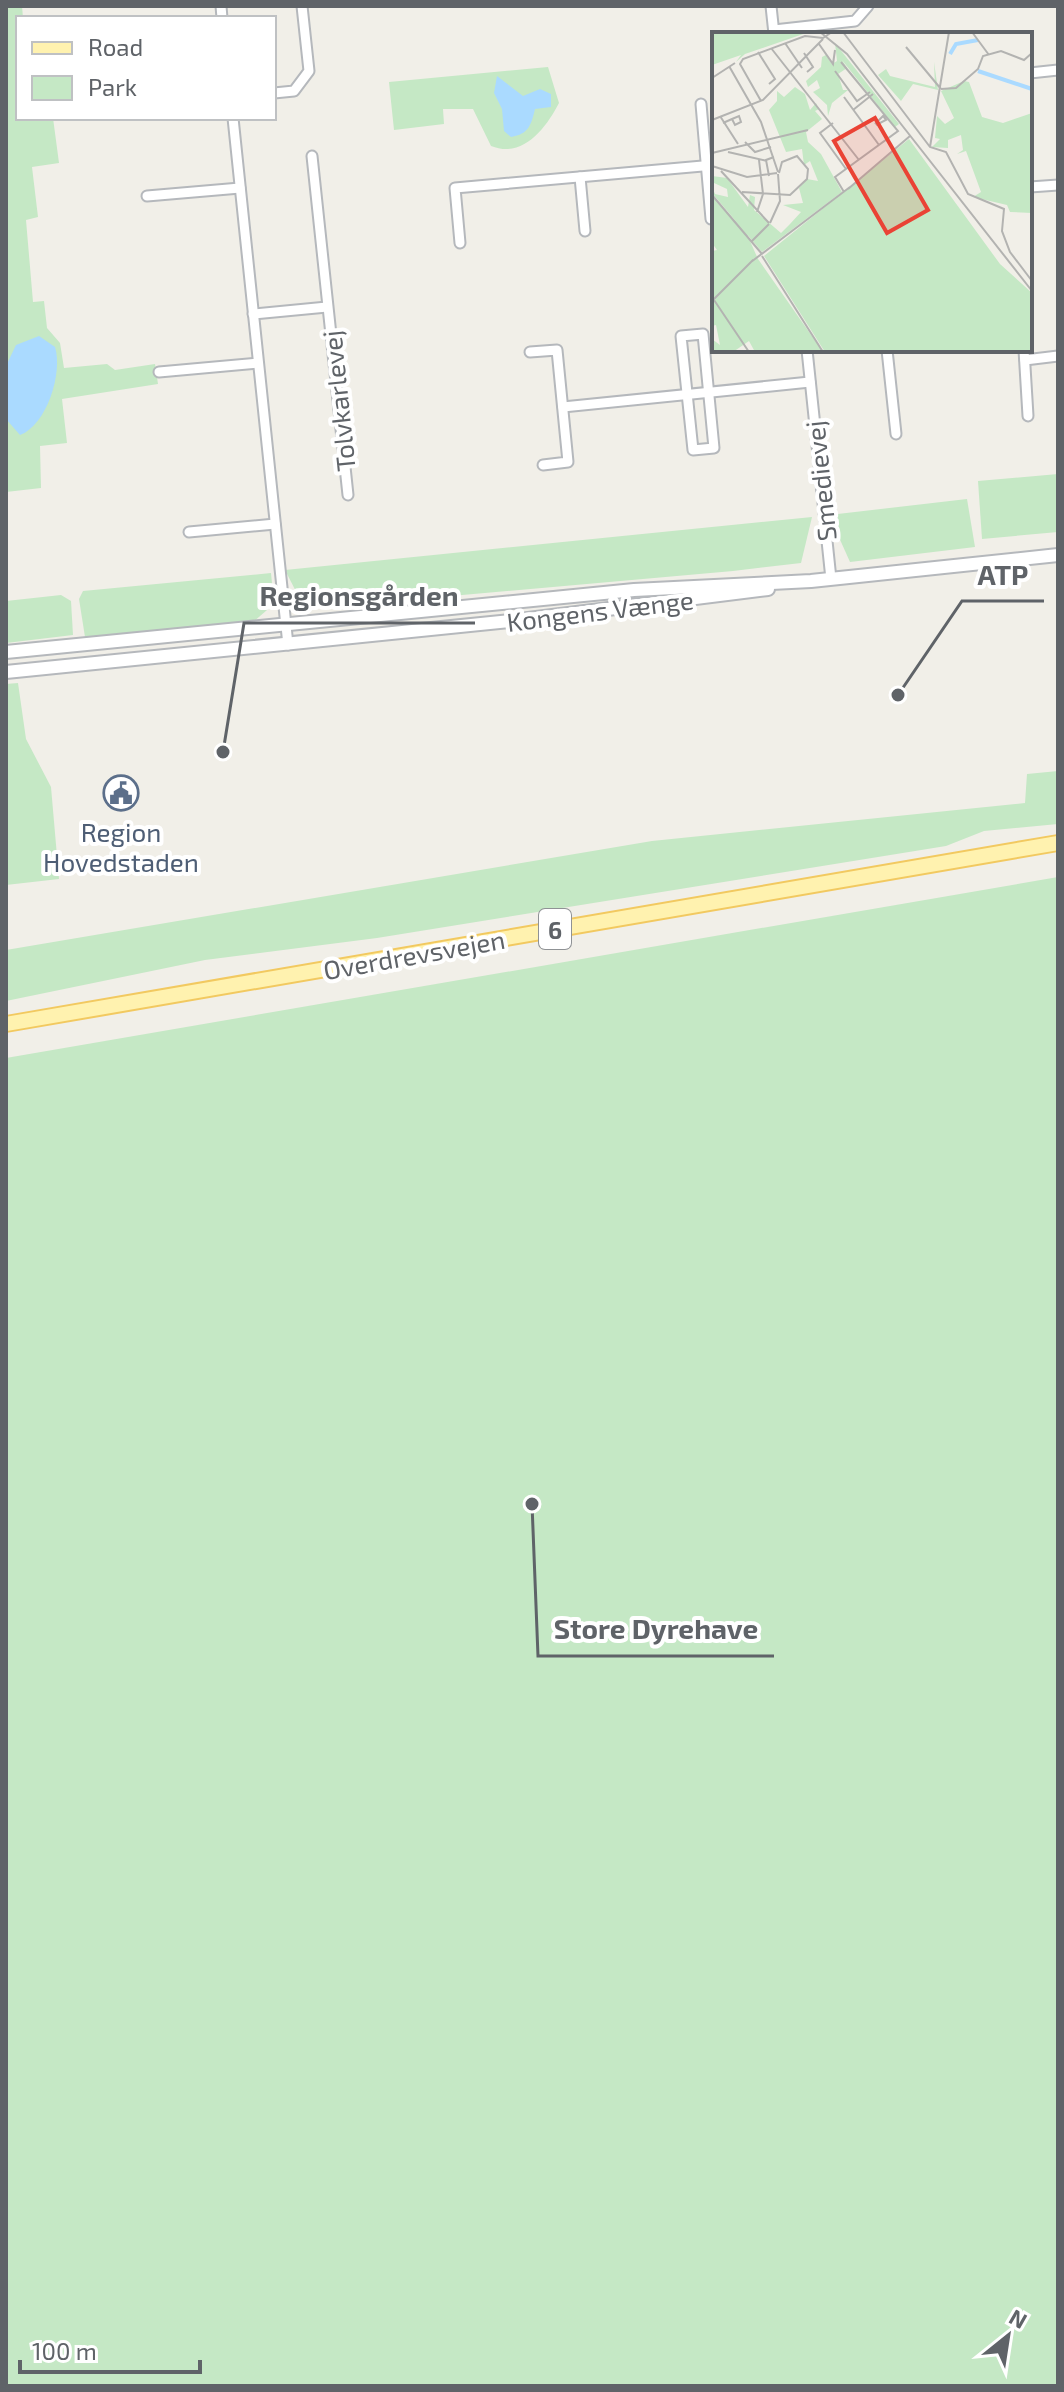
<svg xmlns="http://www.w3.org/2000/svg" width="1064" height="2392" font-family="'Exo 2',sans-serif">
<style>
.green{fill:#c5e8c5}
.water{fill:#aadaff}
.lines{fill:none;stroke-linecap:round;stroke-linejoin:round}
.minor-casing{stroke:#b5b8bc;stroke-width:13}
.tertiary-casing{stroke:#b5b8bc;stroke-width:16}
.primary-casing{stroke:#f2c960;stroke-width:18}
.minor{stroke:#fff;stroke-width:9}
.tertiary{stroke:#fff;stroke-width:12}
.primary{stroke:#fff2af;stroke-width:14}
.labels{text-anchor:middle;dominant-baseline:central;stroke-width:8;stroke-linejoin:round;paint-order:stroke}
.shield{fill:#fff;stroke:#8f9295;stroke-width:2}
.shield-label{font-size:24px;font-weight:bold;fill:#5f6368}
.street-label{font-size:26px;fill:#5f6368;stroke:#fff}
.service-label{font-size:26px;fill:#4e5e75;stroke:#fff}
.inset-river{fill:none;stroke:#aadaff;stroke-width:4}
.inset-road{fill:none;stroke:#b3b3b1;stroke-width:2}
.view{fill:#ea4335;fill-opacity:0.15;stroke:#ea4335;stroke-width:4}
.inset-edge{fill:none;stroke:#5f6368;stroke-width:4}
.leader{fill:none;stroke:#5f6368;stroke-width:3}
.callout-dot{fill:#5f6368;stroke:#fff;stroke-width:3}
.callout-label{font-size:28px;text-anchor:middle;font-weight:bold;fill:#5f6368;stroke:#fff;stroke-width:8;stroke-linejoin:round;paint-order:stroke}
</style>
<rect width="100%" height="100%" fill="#f1efe8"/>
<g class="green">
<path d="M 6,6 L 22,6 L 23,18 L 18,18 L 18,118 L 53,118 L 59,163 L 32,167 L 38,217 L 26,220 L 33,302 L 44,301 L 47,328 L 60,343 L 64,368 L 107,364 L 115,370 L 155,364 L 158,384 L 62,399 L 67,443 L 40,446 L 41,488 L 6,492 Z"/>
<path d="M 548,67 L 559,103 C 546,128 523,159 491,146 L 473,109 L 443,109 L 444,124 L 394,130 L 389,82 Z"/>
<path d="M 1058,474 L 1058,532 L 982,539 L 978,481 Z"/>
<path d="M 967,499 L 975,547 L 850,562 L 829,515 Z"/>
<path d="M 812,517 L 801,563 L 733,571 L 305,609 L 285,570 Z"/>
<path d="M 271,573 L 274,604 L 253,622 L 85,637 L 79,599 L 83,591 Z"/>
<path d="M 61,595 L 71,601 L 73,635 L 6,643 L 6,601 Z"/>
<path d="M 18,683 L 26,739 L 51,787 L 59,879 L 6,885 L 6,684 Z"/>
<path d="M 1058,771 L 1058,824 L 984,831 L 946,846 L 377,938 L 205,960 L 6,1001 L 6,950 L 652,841 L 1025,803 L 1027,774 Z"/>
<path d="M 1058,877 L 1058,2386 L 6,2386 L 6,1058 Z"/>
</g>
<g class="water">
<path d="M 497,76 L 523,96 L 540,89 L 551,94 L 551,107 L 535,109 C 531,125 529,134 511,137 L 504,131 L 502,109 L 494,93 Z"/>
<path d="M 39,336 L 55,347 C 63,372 47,425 20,435 L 6,419 L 6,366 L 16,345 Z"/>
</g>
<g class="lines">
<defs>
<g id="minor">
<path d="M 221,6 L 222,18"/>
<path d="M 771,6 L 774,34"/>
<path d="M 774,30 L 855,21 L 868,6"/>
<path d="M 1030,73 L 1058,70"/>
<path d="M 274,93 L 294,91 L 309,71 L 302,6"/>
<path d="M 701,104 L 711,219"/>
<path d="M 233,118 L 288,645"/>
<path d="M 312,156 L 348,495"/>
<path d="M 580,177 L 585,231"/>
<path d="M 1030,187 L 1058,185"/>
<path d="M 147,196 L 240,188"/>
<path d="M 460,243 L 455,188 L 714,165"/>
<path d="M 253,314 L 327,307"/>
<path d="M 703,334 L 714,448 L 693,450 L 681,336 Z"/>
<path d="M 807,350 L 831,579"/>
<path d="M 887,350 L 896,434"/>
<path d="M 1024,350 L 1028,416"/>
<path d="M 530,352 L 557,350 L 568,462 L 543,465"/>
<path d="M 1025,360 L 1058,356"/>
<path d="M 159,372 L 258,363"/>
<path d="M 563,407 L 810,382"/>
<path d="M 189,532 L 275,524"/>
</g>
<g id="tertiary">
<path d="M 6,652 L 634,590 L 811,581 L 1058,555"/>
<path d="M 6,672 L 520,620 L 768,589"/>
</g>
<path id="primary" d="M 6,1024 L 1058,843"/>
</defs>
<use href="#minor" class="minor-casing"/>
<use href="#tertiary" class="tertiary-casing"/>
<use href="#primary" class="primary-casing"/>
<use href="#minor" class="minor"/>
<use href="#tertiary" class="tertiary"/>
<use href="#primary" class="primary"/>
</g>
<defs>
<symbol id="civic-ring" viewBox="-11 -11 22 22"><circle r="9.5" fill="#fff" stroke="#5c6f8a" stroke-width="1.5"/><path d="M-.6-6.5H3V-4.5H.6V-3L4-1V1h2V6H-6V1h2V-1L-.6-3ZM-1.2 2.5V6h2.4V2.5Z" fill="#5c6f8a"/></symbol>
</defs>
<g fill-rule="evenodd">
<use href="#civic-ring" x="101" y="773" width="40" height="40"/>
</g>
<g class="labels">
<rect class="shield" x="539" y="909" width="32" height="40" rx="6"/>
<g class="shield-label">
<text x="555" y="929">6</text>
</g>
<g class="street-label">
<text transform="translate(338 401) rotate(-96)">Tolvkarlevej</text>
<text transform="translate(820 481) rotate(-96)">Smedievej</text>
<text transform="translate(600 610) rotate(-7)">Kongens Vænge</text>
<text transform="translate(414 954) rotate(-10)">Overdrevsvejen</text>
</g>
<g class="service-label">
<text x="121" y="831">Region<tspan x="121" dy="30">Hovedstaden</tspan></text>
</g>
</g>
<g transform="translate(712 32)">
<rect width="320" height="320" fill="#f1efe8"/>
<path d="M 0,0 L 97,0 L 33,22 L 24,30 L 29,23 L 0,33 ZM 123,11 L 187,92 L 183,95 L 130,28 L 135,36 L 126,42 L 131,58 L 136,58 L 120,71 L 116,84 L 115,73 L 101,60 L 108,56 L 105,48 L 96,55 L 94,49 L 109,35 L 110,25 L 114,23 L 120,32 L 125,29 ZM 222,30 L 226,58 L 201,52 L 189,69 L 166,43 L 174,37 L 178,44 L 223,55 ZM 252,49 L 257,50 L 270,85 L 291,91 L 320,81 L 320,181 L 298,180 L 295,173 L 261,165 L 269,160 L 254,119 L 245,122 L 251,118 L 249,103 L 236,108 L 236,116 L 220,115 L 228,107 L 223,106 L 225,84 L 233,92 L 242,86 L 229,59 ZM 83,55 L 93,62 L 98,78 L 104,71 L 107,77 L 103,79 L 110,87 L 94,100 L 96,110 L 109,122 L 130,160 L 50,220 L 0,161 L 0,155 L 3,162 L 16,165 L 15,157 L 2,151 L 0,144 L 15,146 L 36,175 L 38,163 L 43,165 L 42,178 L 69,201 L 78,192 L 89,180 L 71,173 L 91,171 L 87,156 L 95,147 L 106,149 L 98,129 L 92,133 L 90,117 L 74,120 L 57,78 L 65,69 L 65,59 L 72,65 ZM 197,107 L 288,232 L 320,261 L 320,320 L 113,320 L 52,224 ZM 0,164 L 34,200 L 46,227 L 111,320 L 43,320 L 37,309 L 21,320 L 0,320 L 0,307 L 8,313 L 4,293 L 0,294 L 0,219 L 5,218 L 0,211 Z" fill="#c5e8c5"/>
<path class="inset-river" d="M 238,22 L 244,12 L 266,8M 266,39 L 320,57"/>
<path class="inset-road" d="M 108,0 L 135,22 L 179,79M 131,0 L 218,115 L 234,120 L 256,162 L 292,177 L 290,199 L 298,220 L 320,249M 260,0 L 277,23M 73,11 L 90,36M 107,12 L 121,32 L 123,18M 194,15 L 229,57M 59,16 L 147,128M 46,20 L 63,47 L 57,52M 92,21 L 101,35 L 95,40M 129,30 L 186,99 L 123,145 L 132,160M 17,34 L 49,90 L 66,140M 123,39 L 145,69 L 158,60M 0,46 L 23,31M 229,57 L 244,56 L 266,37 L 271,24 L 289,19 L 312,28 L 320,21M 132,65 L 167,113M 49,69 L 28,32 L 31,27 L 93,4 L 111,6 L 120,0M 141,78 L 161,62M 178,78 L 320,259M 8,84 L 26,112M 0,88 L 51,68 L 111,7M 11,91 L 20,87 L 27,84 L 29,90 L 23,93 L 20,87M 121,91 L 108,101 L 134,137M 163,92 L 171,84 L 174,88 L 164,93M 33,110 L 43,120 L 59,115M 218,115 L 237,0M 16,120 L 55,129M 0,121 L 96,98M 0,134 L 35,145 L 65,141M 9,139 L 57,191M 57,144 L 54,128 L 62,125M 136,157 L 198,104M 30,160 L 78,163 L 95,147 L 96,137 L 85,124 L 70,130 L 67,141M 0,163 L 50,222M 45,180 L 51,162 L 47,128M 58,191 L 68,169 L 66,142M 40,209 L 57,192M 50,224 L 111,320M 39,230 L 138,155M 0,265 L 37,320M 0,269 L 41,228"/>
<path class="view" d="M 163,86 L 216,178 L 175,201 L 122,109 Z"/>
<rect width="320" height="320" class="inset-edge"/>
</g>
<path class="leader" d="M898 695L962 601H1044M223 752L244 623H475M532 1504L538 1656H774"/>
<g class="callout-dot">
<circle cx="898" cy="695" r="8"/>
<circle cx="223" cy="752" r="8"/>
<circle cx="532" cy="1504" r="8"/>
</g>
<g class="callout-label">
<text x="1003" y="585">ATP</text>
<text x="359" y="606">Regionsgården</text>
<text x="656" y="1639">Store Dyrehave</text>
</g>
<rect width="1064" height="2392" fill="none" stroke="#5f6368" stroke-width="16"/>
<rect x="16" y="16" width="260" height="104" fill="#ffffff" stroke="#bfc1c3" stroke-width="2"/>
<rect x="32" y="42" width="40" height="12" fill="#fff2af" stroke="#bfc1c3" stroke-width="2"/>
<text x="88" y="56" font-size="24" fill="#5f6368">Road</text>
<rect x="32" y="76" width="40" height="24" fill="#c5e8c5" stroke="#bfc1c3" stroke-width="2"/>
<text x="88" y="96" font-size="24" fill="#5f6368">Park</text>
<g transform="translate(1008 2336) rotate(30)" stroke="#ffffff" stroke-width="6" paint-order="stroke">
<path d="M0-6L14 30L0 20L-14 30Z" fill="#5f6368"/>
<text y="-12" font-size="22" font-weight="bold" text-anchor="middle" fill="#5f6368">N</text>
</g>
<path d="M20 2360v12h180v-12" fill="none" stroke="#5f6368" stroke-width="4"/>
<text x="32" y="2360" font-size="24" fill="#5f6368" stroke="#ffffff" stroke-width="6" paint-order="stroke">100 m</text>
</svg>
